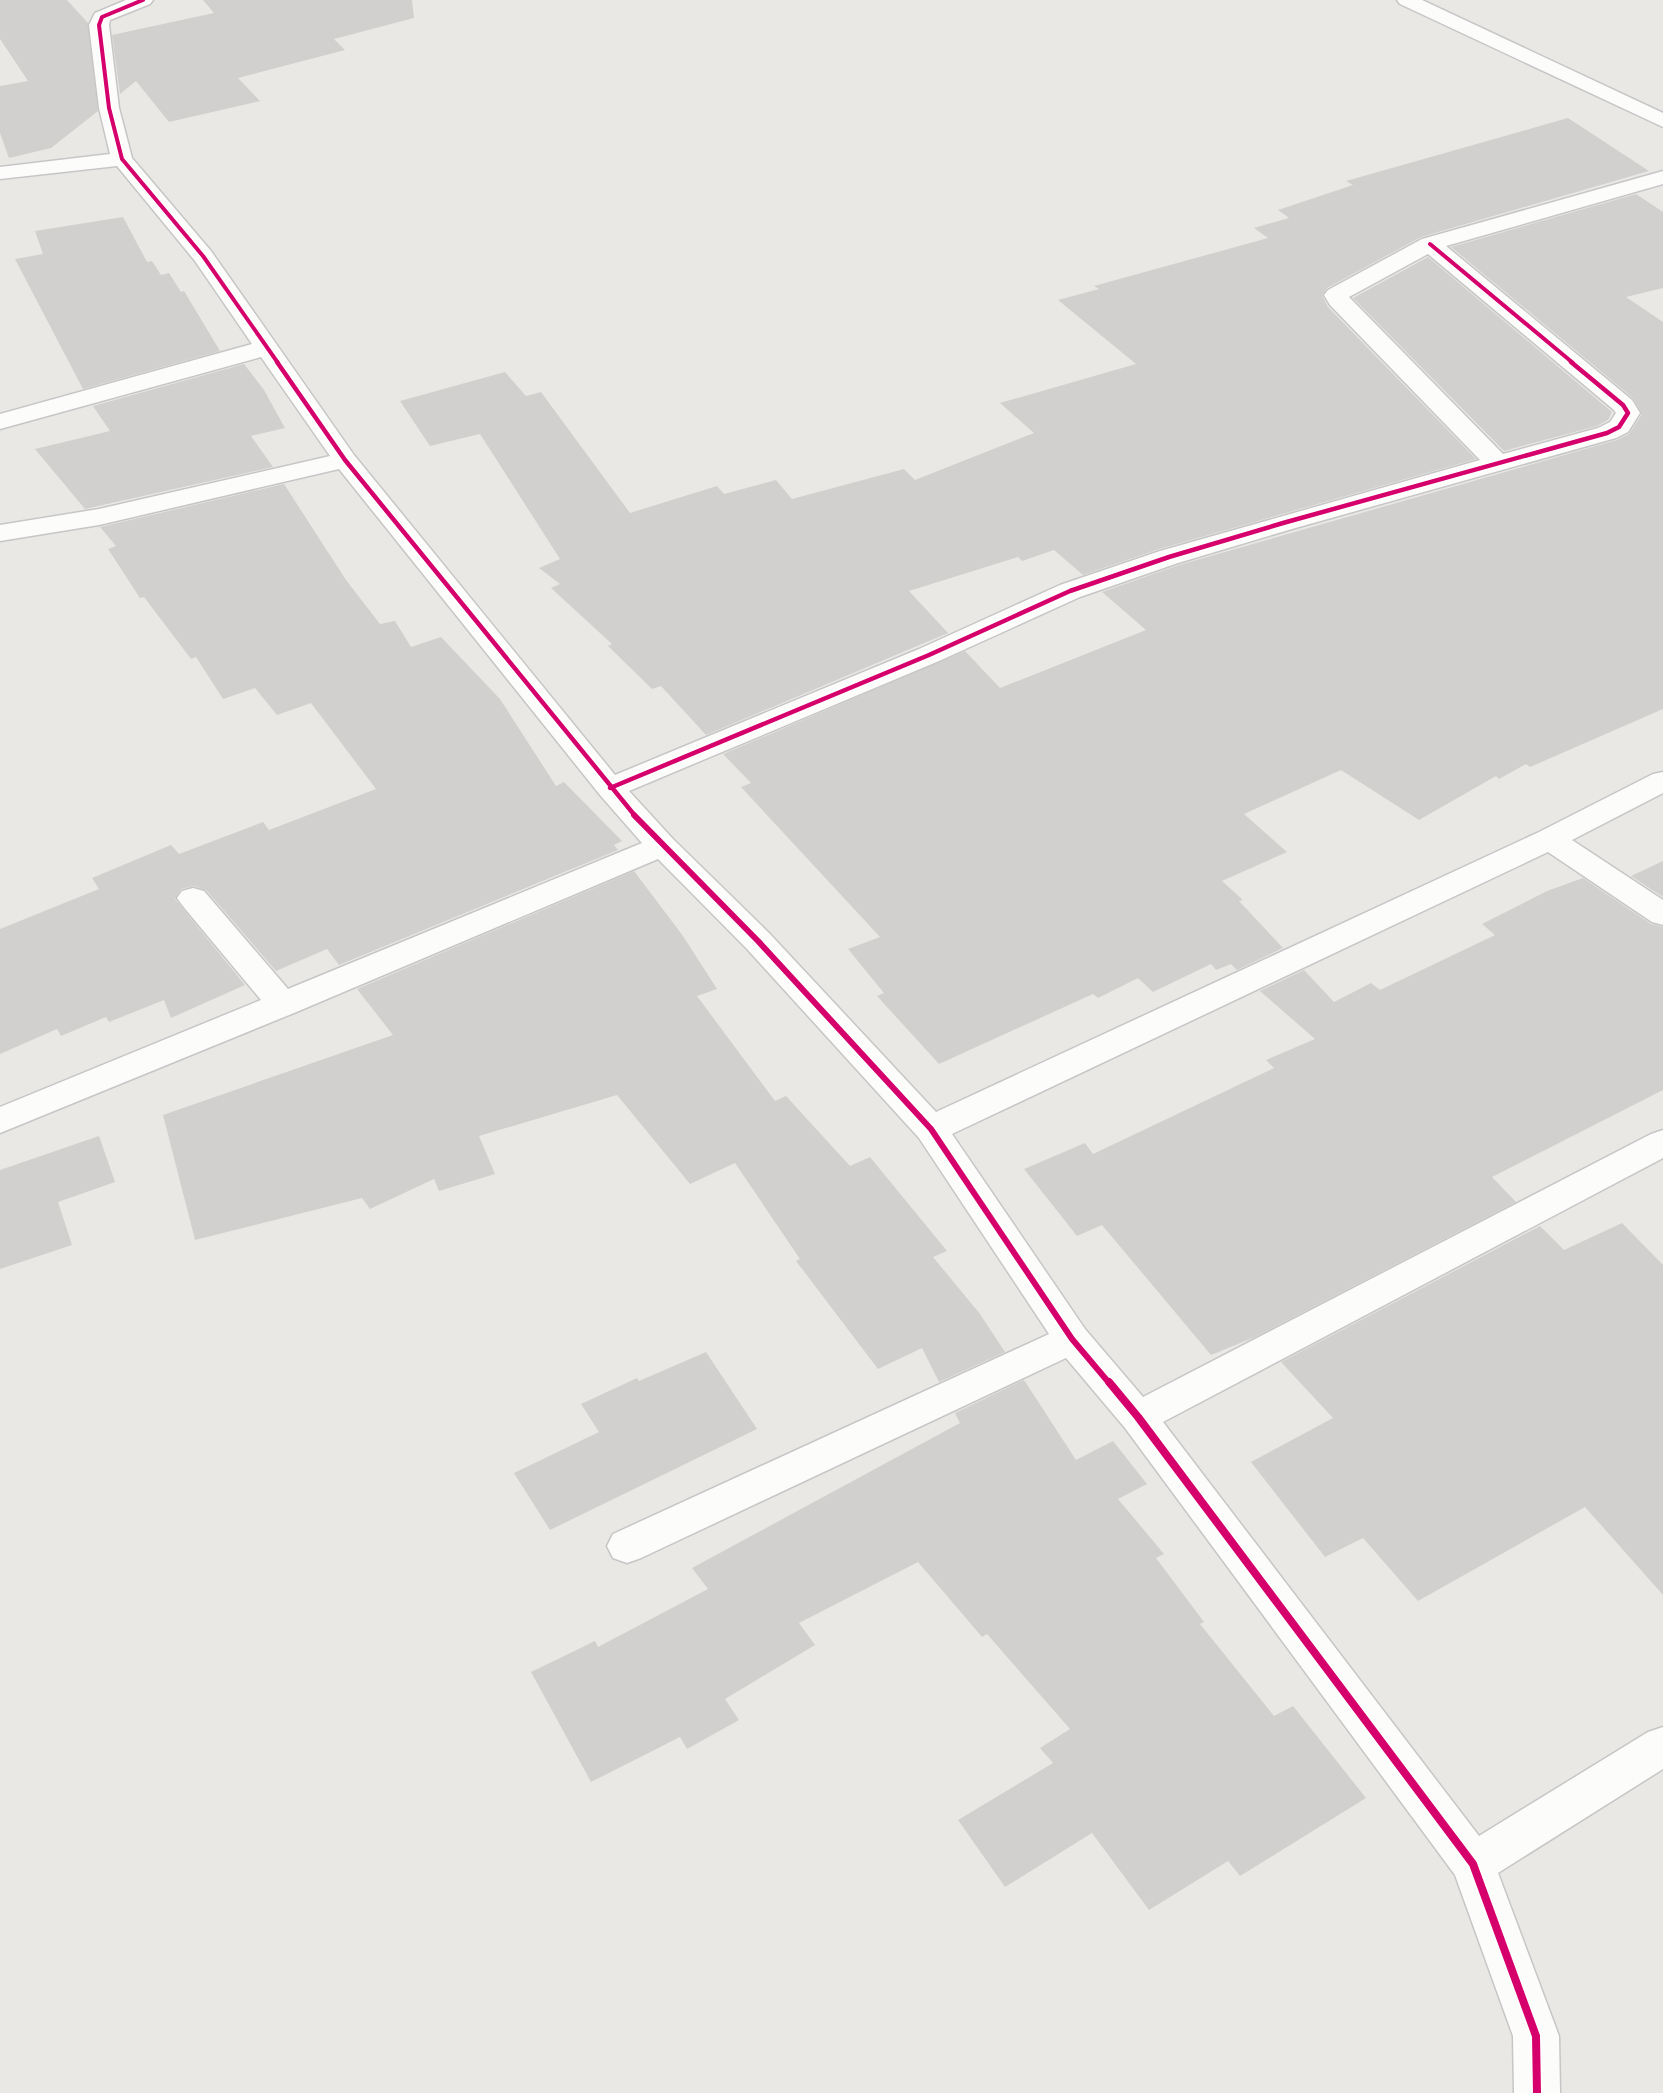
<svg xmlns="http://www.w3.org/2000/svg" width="1663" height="2093" font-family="'DejaVu Sans',sans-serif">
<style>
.building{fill:#d2d0ce}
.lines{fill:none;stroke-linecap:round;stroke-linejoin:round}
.street-casing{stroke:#c7c6c7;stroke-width:3}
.street{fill:#fcfcfb;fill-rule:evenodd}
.cycleway-far3-casing{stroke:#fff;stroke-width:6}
.cycleway-far2-casing{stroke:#fff;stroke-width:8}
.cycleway-far1-casing{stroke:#fff;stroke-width:10}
.cycleway-casing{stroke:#fff;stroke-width:11}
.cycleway-far3{stroke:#d6006c;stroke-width:4}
.cycleway-far2{stroke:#d6006c;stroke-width:4.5}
.cycleway-far1{stroke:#d6006c;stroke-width:6}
.cycleway{stroke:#d6006c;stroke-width:8}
</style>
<rect width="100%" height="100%" fill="#eae8e5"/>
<g class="building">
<path d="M 0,0 L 67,0 L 88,23 L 98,111 L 51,148 L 9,158 L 0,133 L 0,86 L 28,81 L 0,39 Z"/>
<path d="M 203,0 L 412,0 L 414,18 L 334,39 L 345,50 L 238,78 L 260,101 L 169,122 L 136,81 L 120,94 L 112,35 L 214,13 Z"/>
<path d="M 1568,118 L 1649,171 L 1421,237 L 1327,288 L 1322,295 L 1328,307 L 1476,459 L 1159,549 L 1083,575 L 1054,550 L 1022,561 L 1018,557 L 909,591 L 948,633 L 706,735 L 661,686 L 652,689 L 608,646 L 612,644 L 551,588 L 560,584 L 539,568 L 560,559 L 480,434 L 430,446 L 400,401 L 505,372 L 526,396 L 541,392 L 630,513 L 717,486 L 724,494 L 776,480 L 792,499 L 904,469 L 915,480 L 1034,433 L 1000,403 L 1136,364 L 1058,300 L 1099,289 L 1094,286 L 1268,238 L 1254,228 L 1289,218 L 1278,210 L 1353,185 L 1346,181 Z"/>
<path d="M 1636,194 L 1663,212 L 1663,288 L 1626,297 L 1663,322 L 1663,709 L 1530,767 L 1526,764 L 1499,779 L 1496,776 L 1419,820 L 1341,770 L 1244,814 L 1287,852 L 1222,881 L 1243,900 L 1239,901 L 1283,948 L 1237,970 L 1231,964 L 1216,970 L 1211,964 L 1153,992 L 1138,978 L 1098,998 L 1093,994 L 939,1064 L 877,996 L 884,993 L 848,949 L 880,937 L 741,787 L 751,783 L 723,754 L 965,651 L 1000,688 L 1146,630 L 1102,592 L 1179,565 L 1617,440 L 1629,434 L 1642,414 L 1633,398 L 1451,247 Z"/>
<path d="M 123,217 L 147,262 L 152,261 L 161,275 L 169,273 L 181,292 L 184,291 L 220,351 L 83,389 L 15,259 L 43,254 L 35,231 Z"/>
<path d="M 1428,257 L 1612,412 L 1608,420 L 1597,426 L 1504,451 L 1353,298 Z"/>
<path d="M 244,364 L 264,390 L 285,428 L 251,436 L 273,467 L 85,509 L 35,449 L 110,431 L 93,406 Z"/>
<path d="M 284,484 L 346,580 L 380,624 L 395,621 L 411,647 L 441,637 L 500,699 L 556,786 L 564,782 L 622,841 L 614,845 L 618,850 L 339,965 L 327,949 L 276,971 L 206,890 L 194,886 L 181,889 L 175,899 L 245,985 L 171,1018 L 164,1000 L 109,1022 L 106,1017 L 61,1036 L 57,1029 L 0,1054 L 0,929 L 99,889 L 92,878 L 171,845 L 179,854 L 263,822 L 269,830 L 376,789 L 311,703 L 277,715 L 255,688 L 223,699 L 196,657 L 191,659 L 144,597 L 140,598 L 108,549 L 116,546 L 100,527 Z"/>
<path d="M 1663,861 L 1663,897 L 1631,876 Z"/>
<path d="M 634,871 L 683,936 L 717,989 L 697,996 L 775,1101 L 786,1096 L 850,1166 L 870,1157 L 947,1251 L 933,1257 L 980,1314 L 1005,1352 L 939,1382 L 922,1348 L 878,1369 L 796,1261 L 800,1259 L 735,1163 L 690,1184 L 617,1095 L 479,1136 L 495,1174 L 439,1191 L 434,1179 L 370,1209 L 362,1198 L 195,1240 L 163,1115 L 393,1035 L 357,989 Z"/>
<path d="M 1583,878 L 1651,924 L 1663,927 L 1663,1090 L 1492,1177 L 1516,1202 L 1255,1337 L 1211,1355 L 1102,1225 L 1077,1236 L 1024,1169 L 1085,1143 L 1093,1154 L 1274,1068 L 1266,1060 L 1315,1039 L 1260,991 L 1304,970 L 1334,1002 L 1371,983 L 1380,990 L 1495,935 L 1482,924 L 1547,891 Z"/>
<path d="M 99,1136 L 115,1182 L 58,1202 L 72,1245 L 0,1269 L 0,1170 Z"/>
<path d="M 1622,1223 L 1663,1265 L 1663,1595 L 1585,1507 L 1418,1601 L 1363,1538 L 1325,1557 L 1251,1462 L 1333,1418 L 1281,1362 L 1540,1226 L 1564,1250 Z"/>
<path d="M 706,1352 L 757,1429 L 550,1530 L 514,1473 L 599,1432 L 581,1404 L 637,1378 L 639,1381 Z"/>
<path d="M 1024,1380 L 1076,1460 L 1113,1441 L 1147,1484 L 1118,1499 L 1164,1554 L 1156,1558 L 1204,1622 L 1200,1624 L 1274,1716 L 1293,1706 L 1366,1798 L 1240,1876 L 1228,1861 L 1149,1910 L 1092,1833 L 1005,1887 L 958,1820 L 1053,1763 L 1040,1748 L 1070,1729 L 987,1634 L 982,1637 L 918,1562 L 799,1623 L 815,1645 L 725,1699 L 739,1720 L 687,1749 L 680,1737 L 591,1782 L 531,1672 L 595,1641 L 598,1647 L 708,1589 L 692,1568 L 960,1423 L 955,1413 Z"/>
</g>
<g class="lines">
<defs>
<g id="street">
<path d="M 126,0 L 153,0 L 150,4 L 110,20 L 109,25 L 119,108 L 132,158 L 211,251 L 354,455 L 615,775 L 919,649 L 1060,585 L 1160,551 L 1480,460 L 1330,305 L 1324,295 L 1328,290 L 1422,239 L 1663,171 L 1663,184 L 1446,246 L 1632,400 L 1640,413 L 1628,432 L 1616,438 L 1292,529 L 1178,563 L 1080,597 L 939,661 L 629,791 L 673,839 L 769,933 L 936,1112 L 1539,832 L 1653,774 L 1663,772 L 1663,793 L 1572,840 L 1663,900 L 1663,925 L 1652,922 L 1548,852 L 952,1134 L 1085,1329 L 1143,1397 L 1651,1134 L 1663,1130 L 1663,1158 L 1163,1422 L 1479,1836 L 1648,1732 L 1663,1727 L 1663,1769 L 1498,1873 L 1559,2036 L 1560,2093 L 1514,2093 L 1513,2036 L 1455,1875 L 1125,1428 L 1066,1358 L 641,1558 L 627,1563 L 613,1558 L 607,1546 L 613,1534 L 1049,1334 L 919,1138 L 747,949 L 658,859 L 294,1013 L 0,1133 L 0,1107 L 261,1000 L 182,905 L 177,898 L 182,891 L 193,888 L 204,891 L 288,989 L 642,843 L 600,795 L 339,469 L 99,525 L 0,541 L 0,525 L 99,509 L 330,456 L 261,357 L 0,429 L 0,414 L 252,344 L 195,261 L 117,166 L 0,179 L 0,167 L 110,154 L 99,108 L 89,25 L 95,13 ZM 1428,254 L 1614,410 L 1616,413 L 1610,422 L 1598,428 L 1503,454 L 1349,297 Z"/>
<path d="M 1397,0 L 1422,0 L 1663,113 L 1663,127 L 1400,4 Z"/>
</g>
</defs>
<use href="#street" class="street-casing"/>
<use href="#street" class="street"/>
<defs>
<g id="cycleway-far3">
<path d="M 143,0 L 102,17 L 99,25 L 109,108 L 122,159 L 203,256 L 278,363"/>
<path d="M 1430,244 L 1573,363"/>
</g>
<g id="cycleway-far2">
<path d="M 277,362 L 345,460 L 636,817"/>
<path d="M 610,788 L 929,655 L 1070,591 L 1169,557 L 1283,523 L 1607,433 L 1619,427 L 1628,413 L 1623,405 L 1571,362"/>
</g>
<path id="cycleway-far1" d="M 634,815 L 758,941 L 931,1129 L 1072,1339 L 1110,1384"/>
<path id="cycleway" d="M 1109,1382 L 1138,1417 L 1473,1864 L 1536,2036 L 1537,2093"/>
</defs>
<use href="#cycleway-far3" class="cycleway-far3-casing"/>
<use href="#cycleway-far2" class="cycleway-far2-casing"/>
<use href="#cycleway-far1" class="cycleway-far1-casing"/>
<use href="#cycleway" class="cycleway-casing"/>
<use href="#cycleway-far3" class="cycleway-far3"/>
<use href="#cycleway-far2" class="cycleway-far2"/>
<use href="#cycleway-far1" class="cycleway-far1"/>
<use href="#cycleway" class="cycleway"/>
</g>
</svg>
